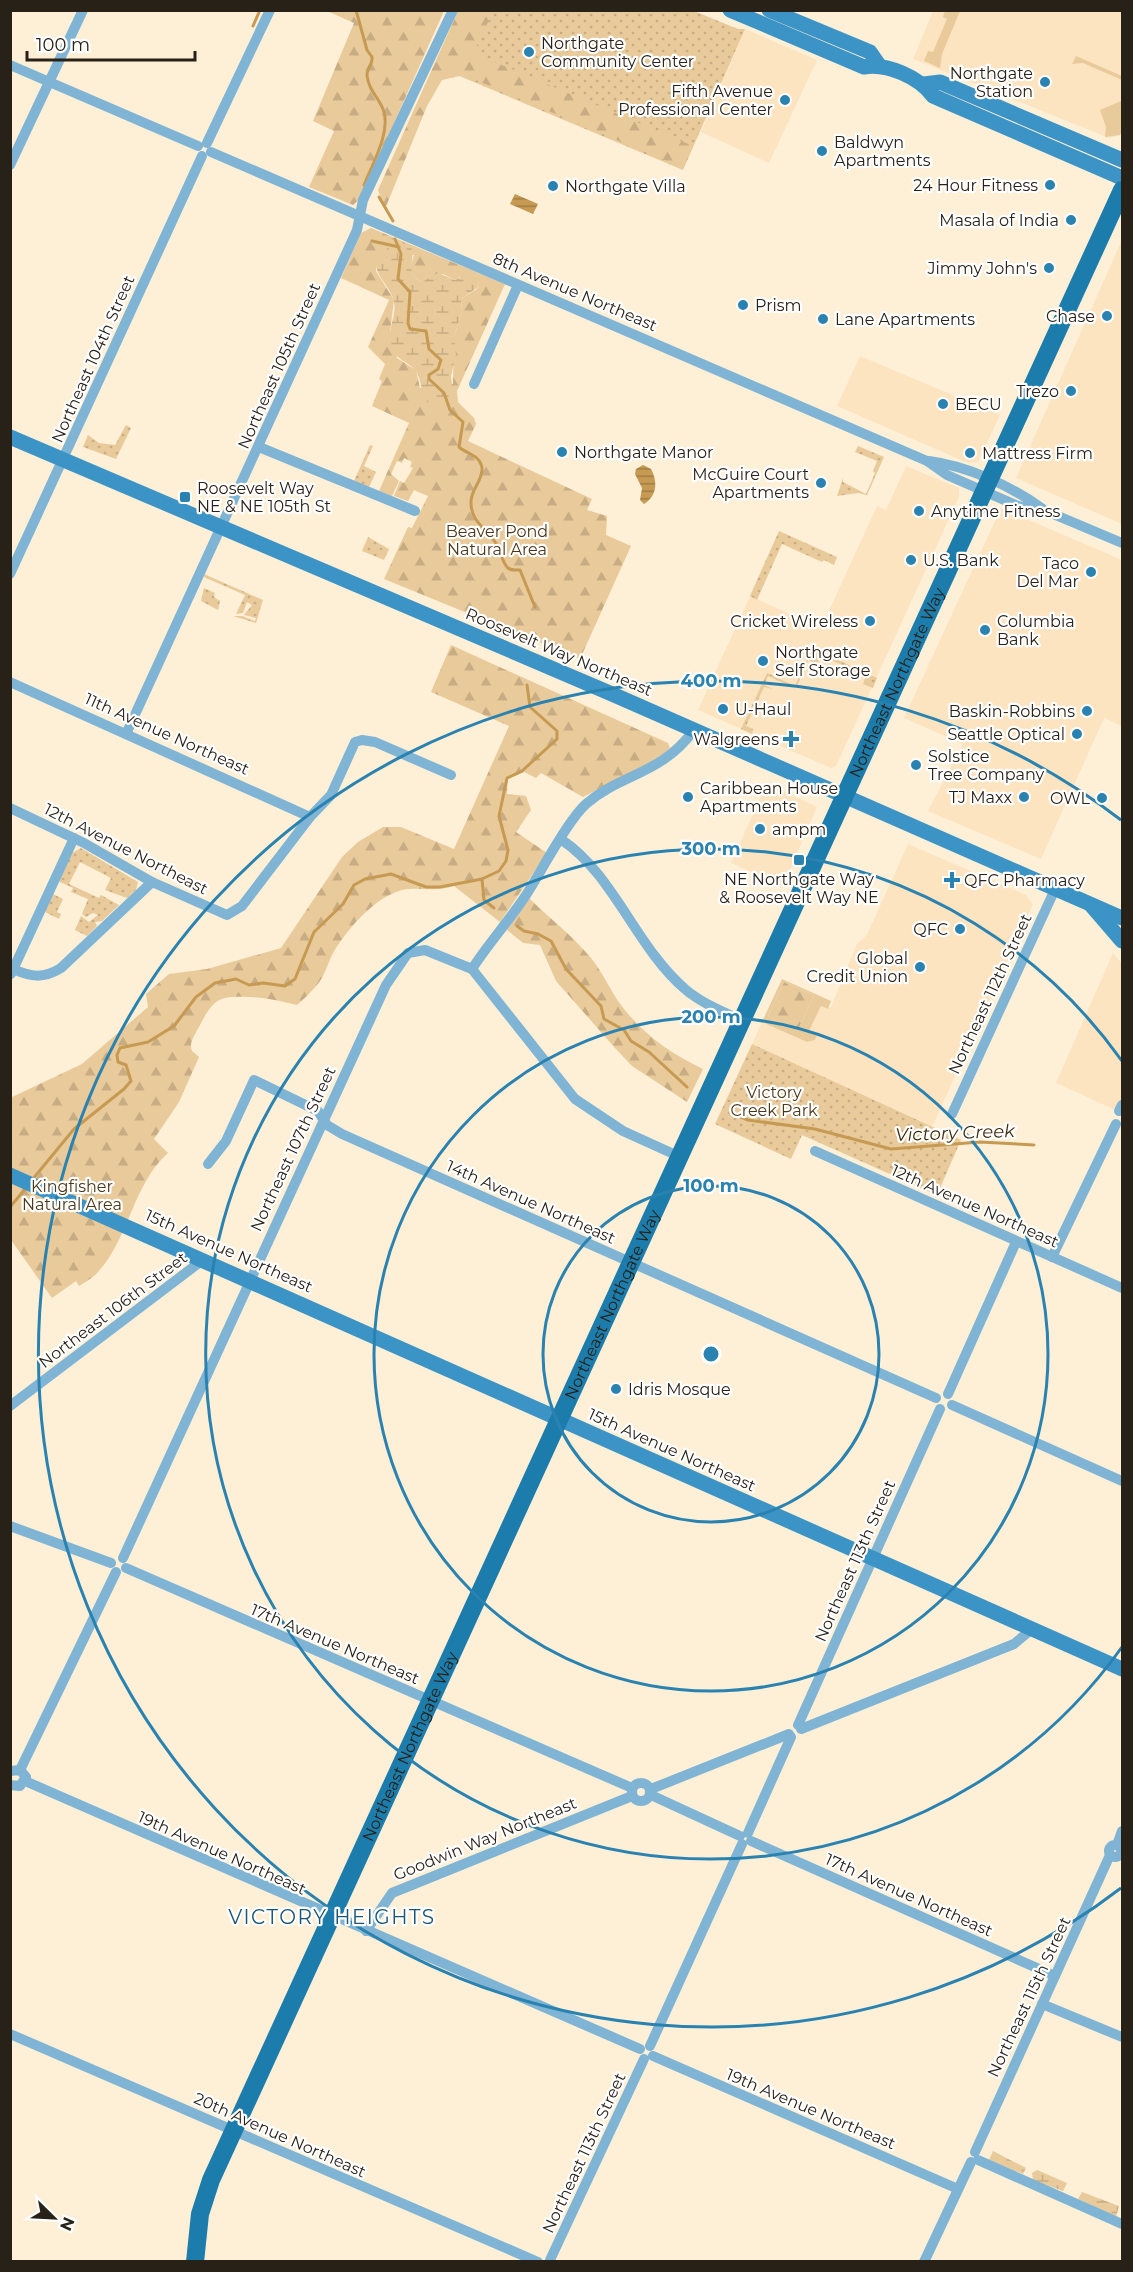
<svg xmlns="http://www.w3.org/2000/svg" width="1133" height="2272" font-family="Montserrat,sans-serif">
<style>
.built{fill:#fce4c0}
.grass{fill:url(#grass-dots)}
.forest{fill:url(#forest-firs);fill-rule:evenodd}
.wetland{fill:url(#wetland-marsh)}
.garden{fill:#e9ca9a;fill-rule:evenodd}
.water{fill:url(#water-rules)}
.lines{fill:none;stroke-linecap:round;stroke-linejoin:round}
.stream{stroke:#c69a52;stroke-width:3}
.street{stroke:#7fb4d5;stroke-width:10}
.secondary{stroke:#3c94c6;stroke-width:15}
.primary{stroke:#1c7cac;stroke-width:18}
.ring{fill:none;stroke:#2a82b0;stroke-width:3}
.poi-dot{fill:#2a82b0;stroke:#fff;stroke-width:2}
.labels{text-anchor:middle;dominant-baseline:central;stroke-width:4.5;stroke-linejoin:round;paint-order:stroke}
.poi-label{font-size:16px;fill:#282117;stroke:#fff;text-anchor:start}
.street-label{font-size:16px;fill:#282117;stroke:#fff}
.park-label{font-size:16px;fill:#4b3819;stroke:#fff}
.water-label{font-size:18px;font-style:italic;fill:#3e2b0b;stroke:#fff}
.quarter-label{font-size:20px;letter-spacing:1.5px;fill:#195575;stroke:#fff}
.centre{fill:#2a82b0;stroke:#fff;stroke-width:3}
.ring-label{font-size:18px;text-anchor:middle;font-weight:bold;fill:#2a82b0;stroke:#fff;stroke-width:4.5;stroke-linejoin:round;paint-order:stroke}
</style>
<defs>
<pattern id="grass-dots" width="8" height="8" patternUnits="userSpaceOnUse" patternTransform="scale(1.5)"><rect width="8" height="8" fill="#e9ca9a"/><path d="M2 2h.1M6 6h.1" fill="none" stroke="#c8ad84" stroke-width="1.8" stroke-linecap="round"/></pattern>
<pattern id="forest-firs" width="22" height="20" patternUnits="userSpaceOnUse" patternTransform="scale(1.5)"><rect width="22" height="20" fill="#e9ca9a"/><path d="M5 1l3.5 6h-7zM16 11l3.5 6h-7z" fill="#c8ad84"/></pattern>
<pattern id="wetland-marsh" width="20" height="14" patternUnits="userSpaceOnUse" patternTransform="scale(1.5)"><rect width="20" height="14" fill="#e9ca9a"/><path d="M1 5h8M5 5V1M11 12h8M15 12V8" fill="none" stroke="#c8ad84"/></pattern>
<pattern id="water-rules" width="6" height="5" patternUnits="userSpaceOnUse" patternTransform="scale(1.5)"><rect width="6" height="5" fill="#c69a52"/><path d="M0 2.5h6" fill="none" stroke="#a17d43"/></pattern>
</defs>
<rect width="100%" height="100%" fill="#feefd7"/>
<g class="built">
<path d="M 933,11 L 1122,11 L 1122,130 L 1120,135 L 1109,138 L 913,59 Z"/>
<path d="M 745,29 L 817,60 L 769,163 L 701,132 Z"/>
<path d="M 1122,240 L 1122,524 L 1016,478 Z"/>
<path d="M 860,356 L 1000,415 L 978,462 L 968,463 L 837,406 Z"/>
<path d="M 906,466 L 959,488 L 959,497 L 836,766 L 831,768 L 698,710 L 750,596 L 821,628 L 877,506 L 886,510 Z"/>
<path d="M 1001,508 L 1122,560 L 1122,726 L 1104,718 L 1041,859 L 928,811 L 963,744 L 904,718 Z"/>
<path d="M 767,783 L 817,807 L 783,886 L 731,863 Z"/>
<path d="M 908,844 L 1026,895 L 1033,904 L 932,1127 L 752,1044 L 762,1022 L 807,1042 L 816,1039 L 816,1034 L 809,1031 L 821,1006 L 827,1009 L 831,1007 L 857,944 L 867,935 Z"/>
<path d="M 1113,953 L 1122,964 L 1122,1113 L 1056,1083 Z"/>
</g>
<g class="grass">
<path d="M 465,11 L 694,11 L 738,29 L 745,29 L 683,170 L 438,67 Z"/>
<path d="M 126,425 L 131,428 L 116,459 L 83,447 L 88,435 L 99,443 L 115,445 Z"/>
<path d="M 370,445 L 373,446 L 364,466 L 376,472 L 369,487 L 354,481 Z"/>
<path d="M 858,446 L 884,457 L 867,495 L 858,493 L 837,496 L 843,478 L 843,482 L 866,494 L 875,473 L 873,471 L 877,461 L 855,452 Z"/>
<path d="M 779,531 L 837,557 L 834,565 L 824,560 L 822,562 L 782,544 L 757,600 L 750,596 Z"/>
<path d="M 368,537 L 389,549 L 384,560 L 362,551 Z"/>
<path d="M 204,574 L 263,600 L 256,623 L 233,616 L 242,616 L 255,621 L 256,618 L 244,615 L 252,605 L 247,602 L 243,613 L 236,614 L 245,595 L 204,577 Z"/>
<path d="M 204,588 L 215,593 L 214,597 L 220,601 L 218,610 L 201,601 Z"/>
<path d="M 812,648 L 877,678 L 873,688 L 863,684 L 866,675 L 821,656 L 817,664 L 808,660 L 798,684 L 792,687 L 768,676 L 764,685 L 773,689 L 764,687 L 746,726 L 753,729 L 752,734 L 741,729 L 767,673 L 795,686 Z"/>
<path d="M 81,848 L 138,882 L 136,890 L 127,898 L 105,890 L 111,878 L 80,862 L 69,884 L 99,898 L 101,895 L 119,905 L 102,921 L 95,922 L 97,926 L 87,936 L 75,930 L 81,916 L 89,922 L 98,915 L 93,913 L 86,917 L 82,914 L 88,899 L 71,892 L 73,888 L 58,881 L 72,853 Z"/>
<path d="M 53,894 L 63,899 L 57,912 L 61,914 L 59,919 L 45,912 Z"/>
<path d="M 752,1044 L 961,1140 L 937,1195 L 802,1135 L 791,1159 L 715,1124 Z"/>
</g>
<g class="forest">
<path d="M 327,11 L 444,11 L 360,199 L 353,205 L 309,187 L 334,131 L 313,121 L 354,23 Z"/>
<path d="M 458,11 L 493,11 L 475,50 L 476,54 L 693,146 L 683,168 L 464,75 L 442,80 L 427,106 L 385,209 L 378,190 Z"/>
<path d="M 371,228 L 505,284 L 457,391 L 458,402 L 474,418 L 476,424 L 468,441 L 592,499 L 587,510 L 607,516 L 606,535 L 631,546 L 580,659 L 384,579 L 408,527 L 412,528 L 428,496 L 414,490 L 408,501 L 394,496 L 400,481 L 404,483 L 413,468 L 410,467 L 412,462 L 404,458 L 402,463 L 397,461 L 391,474 L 399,481 L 392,496 L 379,491 L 409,423 L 372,406 L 382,381 L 379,379 L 385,364 L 368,347 L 389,300 L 341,278 L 361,233 ZM 389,253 L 414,255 C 410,268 409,276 422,282 L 443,274 L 455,280 L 459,277 L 479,281 L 477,289 L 461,299 L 462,312 L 454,337 L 453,384 L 420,388 L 416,370 L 397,358 L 390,332 L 394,300 L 376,271 L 376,266 L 387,258 Z"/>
<path d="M 451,645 L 668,743 L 670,748 L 657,759 L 583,797 L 541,773 L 536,778 L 524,772 L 508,779 L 507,794 L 526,796 L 531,810 L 516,832 L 547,853 L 500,922 L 454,886 C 434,893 414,885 396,892 C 372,901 349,928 336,948 C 328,960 326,975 317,985 C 311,992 304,999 297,1005 C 281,1001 268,998 251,997 C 221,996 215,996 200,1025 C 196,1033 188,1043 192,1051 L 199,1057 L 179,1102 L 154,1139 L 168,1153 C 133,1184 129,1238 98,1272 C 93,1278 85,1282 79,1286 L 76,1281 L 52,1298 L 11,1240 L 10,1098 L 82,1064 L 148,1007 L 146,994 L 169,974 L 207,969 L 281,948 L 342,857 L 358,842 L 383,827 L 401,827 L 454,849 L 509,726 L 431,692 Z"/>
<path d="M 529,898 C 549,918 573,936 591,958 C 602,972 609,987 618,1001 C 640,1032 669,1053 703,1069 L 687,1102 L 632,1066 L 615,1048 L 556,981 L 540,945 L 523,943 L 507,930 Z"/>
<path d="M 784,982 L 814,995 L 798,1030 L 768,1016 Z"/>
</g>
<g class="wetland">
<path d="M 392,238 L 411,247 C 416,262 404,274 422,282 L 438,273 L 455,280 L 469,272 L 476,275 L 479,281 L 477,288 L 461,299 L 462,312 L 454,337 L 456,355 L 451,376 L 453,391 L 442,407 C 417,408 425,382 415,370 C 408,361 396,360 391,348 C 385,332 399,313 393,298 C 389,286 377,277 376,265 L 387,258 L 387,242 Z"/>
<path d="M 993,2151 L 1026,2168 L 1023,2174 L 989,2160 Z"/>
<path d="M 1037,2170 L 1067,2183 L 1063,2191 L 1033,2180 L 1032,2173 Z"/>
<path d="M 1082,2192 L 1119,2206 L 1116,2217 L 1078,2199 Z"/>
</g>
<g class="garden">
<path d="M 945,11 L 960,11 L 942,54 L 940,68 L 924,61 L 928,51 L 933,52 L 947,19 L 943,17 Z"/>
<path d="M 1076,56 L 1122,76 L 1122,80 L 1083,63 L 1072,64 Z"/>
<path d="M 1121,101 L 1122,130 L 1120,135 L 1105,137 L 1106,127 L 1100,110 Z"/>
<path d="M 782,979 L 831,1001 L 828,1009 L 821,1006 L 809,1031 L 817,1035 L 815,1040 L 807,1042 L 762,1022 ZM 784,982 L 814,995 L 798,1030 L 768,1016 Z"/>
</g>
<g class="water">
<path d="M 515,194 L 538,204 L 533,214 L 510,204 Z"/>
<path d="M 643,465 L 651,469 C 658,482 657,496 644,504 L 640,500 L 642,488 L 635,474 L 636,469 Z"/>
</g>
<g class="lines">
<g class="stream">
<path d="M 356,10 L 367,50 L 372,57 C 373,65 367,68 367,75 C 368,89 378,97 383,109 C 392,130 372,165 364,185"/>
<path d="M 253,26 L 260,10"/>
<path d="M 379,197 L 393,221"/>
<path d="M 395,239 L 401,254 L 398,279 L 410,292 L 408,323 L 410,329 L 426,331 L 429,349 L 441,360 L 438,369 L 429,375 L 429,379 L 444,393 L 450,410 L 463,422 L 459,447 C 467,454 480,455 482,468 C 483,481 470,490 471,503 C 471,523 488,529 497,545 C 501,551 502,562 507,567 C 510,571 515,570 520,570 L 535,607"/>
<path d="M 372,241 L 399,247"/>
<path d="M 482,879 L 484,900 L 494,908"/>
<path d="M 517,926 L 524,931 L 538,934 L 551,941 L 566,969 L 601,1006 L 604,1019 L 624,1030 L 631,1041 L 649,1052 L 687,1087"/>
<path d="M 736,1115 L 748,1120 L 815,1129 L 891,1149 L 980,1142 L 1034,1145"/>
<path d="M 32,1180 L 74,1129 L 124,1089 L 131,1081 L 126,1065 L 118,1062 L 117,1055 L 120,1048 L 148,1042 L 174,1026 L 196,997 L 215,983 L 236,979 L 249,985 L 263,983 L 285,986 L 295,979 L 314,932 L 343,904 L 354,885 L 365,879 L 391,874 L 426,887 L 440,887 L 482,879 L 499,871 L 506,861 L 508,850 L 499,816 L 507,778 L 522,771 L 557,739 L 557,731 L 530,707 L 527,685"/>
<path d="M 10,1207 L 26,1188"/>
</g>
<g class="street">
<path d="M 10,65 L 198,146"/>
<path d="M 207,143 L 270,10"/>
<path d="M 211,152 L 927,461 L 947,475 L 1018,506 L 1046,511 L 1122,543"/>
<path d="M 10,165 L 83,10"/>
<path d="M 474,384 L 518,285"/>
<path d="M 259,447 L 415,511"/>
<path d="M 929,461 C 968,466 1011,486 1043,509"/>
<path d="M 10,574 L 202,156"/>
<path d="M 10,682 L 310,817"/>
<path d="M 127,732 L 357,230 L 363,200 L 453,10"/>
<path d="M 10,808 L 84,843 L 152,882 L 227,915 L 242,906 L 310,817 L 331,795 L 355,742 L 362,740 L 375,742 L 451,775"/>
<path d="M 562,840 C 614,875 636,947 685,989 C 701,1003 722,1011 741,1020"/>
<path d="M 13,969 C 31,977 43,979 61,968 L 152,882"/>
<path d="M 472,969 C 488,944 509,921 526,895 C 541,872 568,820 586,804 C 622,773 661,775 694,730"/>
<path d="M 11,974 L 74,838"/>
<path d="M 1119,1111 L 1122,1105"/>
<path d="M 952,1114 L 1056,887"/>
<path d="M 815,1151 L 1122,1288"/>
<path d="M 208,1164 L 226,1141 L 254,1080 L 318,1111 L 327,1125 L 342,1134 L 936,1398"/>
<path d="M 1052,1257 L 1116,1124"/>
<path d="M 948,1394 L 1016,1242"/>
<path d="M 952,1405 L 1122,1481"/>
<path d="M 10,1406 L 204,1259"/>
<path d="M 10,1526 L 111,1563"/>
<path d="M 123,1558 L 386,985 L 408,953 L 425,950 L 472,969 L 575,1099 L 623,1131 L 678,1156"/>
<path d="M 126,1568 L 632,1788"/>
<path d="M 798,1725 L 940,1409"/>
<path d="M 801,1729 L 1014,1644 L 1032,1629"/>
<path d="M 20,1770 L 116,1572"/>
<path d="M 10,1771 L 20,1770 L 26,1777 L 20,1786 L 10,1785"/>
<path d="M 25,1781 L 640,2049"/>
<circle cx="641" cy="1792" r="9"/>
<path d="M 651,1789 L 789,1734"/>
<path d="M 651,1795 L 740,1836"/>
<path d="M 748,1833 L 791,1737"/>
<path d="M 751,1841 L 1055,1976"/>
<circle cx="1115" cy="1851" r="6"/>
<path d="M 1117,1845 L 1122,1831"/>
<path d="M 366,1931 L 392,1893 L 632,1796"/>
<path d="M 1042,2004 L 1122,2037"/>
<path d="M 10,2034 L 538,2262"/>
<path d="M 650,2046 L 742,1844"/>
<path d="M 653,2056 L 958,2189"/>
<path d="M 975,2152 L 1110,1855"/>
<path d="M 978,2160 L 1122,2224"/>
<path d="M 550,2260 L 644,2059"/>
<path d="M 924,2262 L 971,2162"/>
</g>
<g class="secondary">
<path d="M 730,10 L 864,67 C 887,63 919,77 933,96 L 1122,178"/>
<path d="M 769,10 L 870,52 L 879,65"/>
<path d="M 924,84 L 940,82 L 1122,160"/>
<path d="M 10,437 L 612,694 L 1122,918"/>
<path d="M 1091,905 L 1122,941"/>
<path d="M 10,1175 L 1122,1669"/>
</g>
<path class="primary" id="s1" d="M 195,2262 L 200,2214 L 211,2180 L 1122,190"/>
</g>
<g class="ring">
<circle cx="711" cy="1354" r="168"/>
<circle cx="711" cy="1354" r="337"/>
<path d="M1122 1647A505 505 0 1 1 1122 1061"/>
<path d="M1121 1888A673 673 0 1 1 1121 820"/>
</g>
<g class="poi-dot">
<circle cx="529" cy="52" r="6"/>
<circle cx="1045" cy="82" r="6"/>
<circle cx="785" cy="100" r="6"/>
<circle cx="822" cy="151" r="6"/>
<circle cx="1050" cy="185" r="6"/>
<circle cx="553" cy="186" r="6"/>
<circle cx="1071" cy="220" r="6"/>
<circle cx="1049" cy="268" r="6"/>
<circle cx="743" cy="305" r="6"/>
<circle cx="1107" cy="316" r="6"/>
<circle cx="823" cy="319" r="6"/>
<circle cx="1071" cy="391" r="6"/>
<circle cx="943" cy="404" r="6"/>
<circle cx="562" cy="452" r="6"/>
<circle cx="970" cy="453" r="6"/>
<circle cx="821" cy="483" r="6"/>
<rect x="179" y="491" width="12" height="12" rx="3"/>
<circle cx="919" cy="511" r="6"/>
<circle cx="911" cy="560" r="6"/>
<circle cx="1091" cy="572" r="6"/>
<circle cx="870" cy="621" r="6"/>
<circle cx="985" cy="630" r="6"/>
<circle cx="763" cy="661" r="6"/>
<circle cx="723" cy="709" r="6"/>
<circle cx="1087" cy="711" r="6"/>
<circle cx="1077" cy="734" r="6"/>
<path d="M788 730h6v6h6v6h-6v6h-6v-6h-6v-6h6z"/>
<circle cx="916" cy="765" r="6"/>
<circle cx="688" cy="797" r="6"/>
<circle cx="1024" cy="797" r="6"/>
<circle cx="1102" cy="798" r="6"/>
<circle cx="760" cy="829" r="6"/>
<rect x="793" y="854" width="12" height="12" rx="3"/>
<path d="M949 871h6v6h6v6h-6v6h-6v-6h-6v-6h6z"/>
<circle cx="960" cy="929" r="6"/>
<circle cx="920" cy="967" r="6"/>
<circle cx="616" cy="1389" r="6"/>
</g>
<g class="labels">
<g class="poi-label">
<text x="541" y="43">Northgate<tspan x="541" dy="18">Community Center</tspan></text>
<text x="1033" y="73" text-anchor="end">Northgate<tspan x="1033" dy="18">Station</tspan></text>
<text x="773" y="91" text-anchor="end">Fifth Avenue<tspan x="773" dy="18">Professional Center</tspan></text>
<text x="834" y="142">Baldwyn<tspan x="834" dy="18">Apartments</tspan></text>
<text x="1038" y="185" text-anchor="end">24 Hour Fitness</text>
<text x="565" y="186">Northgate Villa</text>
<text x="1059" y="220" text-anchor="end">Masala of India</text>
<text x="1037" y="268" text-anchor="end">Jimmy John's</text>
<text x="755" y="305">Prism</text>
<text x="1095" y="316" text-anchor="end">Chase</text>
<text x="835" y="319">Lane Apartments</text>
<text x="1059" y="391" text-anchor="end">Trezo</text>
<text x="955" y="404">BECU</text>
<text x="574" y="452">Northgate Manor</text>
<text x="982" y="453">Mattress Firm</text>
<text x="809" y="474" text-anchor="end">McGuire Court<tspan x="809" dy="18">Apartments</tspan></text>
<text x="197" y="488">Roosevelt Way<tspan x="197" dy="18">NE &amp; NE 105th St</tspan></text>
<text x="931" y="511">Anytime Fitness</text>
<text x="923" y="560">U.S. Bank</text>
<text x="1079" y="563" text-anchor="end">Taco<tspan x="1079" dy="18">Del Mar</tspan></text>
<text x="858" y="621" text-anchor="end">Cricket Wireless</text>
<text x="997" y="621">Columbia<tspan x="997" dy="18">Bank</tspan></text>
<text x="775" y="652">Northgate<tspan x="775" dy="18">Self Storage</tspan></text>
<text x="735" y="709">U-Haul</text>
<text x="1075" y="711" text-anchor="end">Baskin-Robbins</text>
<text x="1065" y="734" text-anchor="end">Seattle Optical</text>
<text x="779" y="739" text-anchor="end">Walgreens</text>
<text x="928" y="756">Solstice<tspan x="928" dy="18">Tree Company</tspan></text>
<text x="700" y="788">Caribbean House<tspan x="700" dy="18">Apartments</tspan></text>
<text x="1012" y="797" text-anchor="end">TJ Maxx</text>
<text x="1090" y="798" text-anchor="end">OWL</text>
<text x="772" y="829">ampm</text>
<text x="799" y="879" text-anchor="middle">NE Northgate Way<tspan x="799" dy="18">&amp; Roosevelt Way NE</tspan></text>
<text x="964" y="880">QFC Pharmacy</text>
<text x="948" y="929" text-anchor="end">QFC</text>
<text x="908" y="958" text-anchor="end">Global<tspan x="908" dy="18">Credit Union</tspan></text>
<text x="628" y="1389">Idris Mosque</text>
</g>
<g class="street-label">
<text transform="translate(575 292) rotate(23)">8th Avenue Northeast</text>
<text transform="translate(93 359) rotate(-66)">Northeast 104th Street</text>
<text transform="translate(279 366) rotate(-66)">Northeast 105th Street</text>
<text transform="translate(559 652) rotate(23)">Roosevelt Way Northeast</text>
<text stroke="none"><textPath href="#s1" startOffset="1731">Northeast Northgate Way</textPath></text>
<text transform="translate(167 734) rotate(24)">11th Avenue Northeast</text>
<text transform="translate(126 849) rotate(27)">12th Avenue Northeast</text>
<text transform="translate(990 994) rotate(-65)">Northeast 112th Street</text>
<text transform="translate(293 1149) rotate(-65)">Northeast 107th Street</text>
<text transform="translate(531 1202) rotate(24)">14th Avenue Northeast</text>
<text transform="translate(975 1206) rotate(24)">12th Avenue Northeast</text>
<text transform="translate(229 1251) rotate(24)">15th Avenue Northeast</text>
<text stroke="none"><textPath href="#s1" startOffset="1047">Northeast Northgate Way</textPath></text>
<text transform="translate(113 1310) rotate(-37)">Northeast 106th Street</text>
<text transform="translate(672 1450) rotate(24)">15th Avenue Northeast</text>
<text transform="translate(855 1561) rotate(-66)">Northeast 113th Street</text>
<text transform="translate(335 1644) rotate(23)">17th Avenue Northeast</text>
<text stroke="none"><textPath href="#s1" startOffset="561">Northeast Northgate Way</textPath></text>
<text transform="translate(485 1839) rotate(-22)">Goodwin Way Northeast</text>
<text transform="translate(222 1853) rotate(24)">19th Avenue Northeast</text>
<text transform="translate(909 1895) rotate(24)">17th Avenue Northeast</text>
<text transform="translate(1029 1997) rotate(-65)">Northeast 115th Street</text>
<text transform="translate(811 2109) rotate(23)">19th Avenue Northeast</text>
<text transform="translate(280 2135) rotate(24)">20th Avenue Northeast</text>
<text transform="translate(584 2153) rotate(-65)">Northeast 113th Street</text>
</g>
<g class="park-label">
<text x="497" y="531">Beaver Pond<tspan x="497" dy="18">Natural Area</tspan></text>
<text x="774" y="1092">Victory<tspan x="774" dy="18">Creek Park</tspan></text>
<text x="72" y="1186">Kingfisher<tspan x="72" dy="18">Natural Area</tspan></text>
</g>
<g class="water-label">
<text transform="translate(955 1133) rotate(-2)">Victory Creek</text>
</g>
<g class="quarter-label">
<text x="332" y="1917">VICTORY HEIGHTS</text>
</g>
</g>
<circle cx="711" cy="1354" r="9" class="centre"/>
<g class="ring-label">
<text x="711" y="687">400 m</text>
<text x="711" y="855">300 m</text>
<text x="711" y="1023">200 m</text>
<text x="711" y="1192">100 m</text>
</g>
<rect width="1133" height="2272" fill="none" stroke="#282117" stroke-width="24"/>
<g transform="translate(54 2218) rotate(114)" stroke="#ffffff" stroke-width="4.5" paint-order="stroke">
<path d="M0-4.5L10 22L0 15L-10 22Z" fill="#282117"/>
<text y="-9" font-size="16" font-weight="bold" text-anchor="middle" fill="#282117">N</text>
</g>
<path d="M27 51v9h168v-9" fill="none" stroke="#282117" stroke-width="3"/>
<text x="36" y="51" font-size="18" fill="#282117" stroke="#ffffff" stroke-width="4.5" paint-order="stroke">100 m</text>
</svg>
